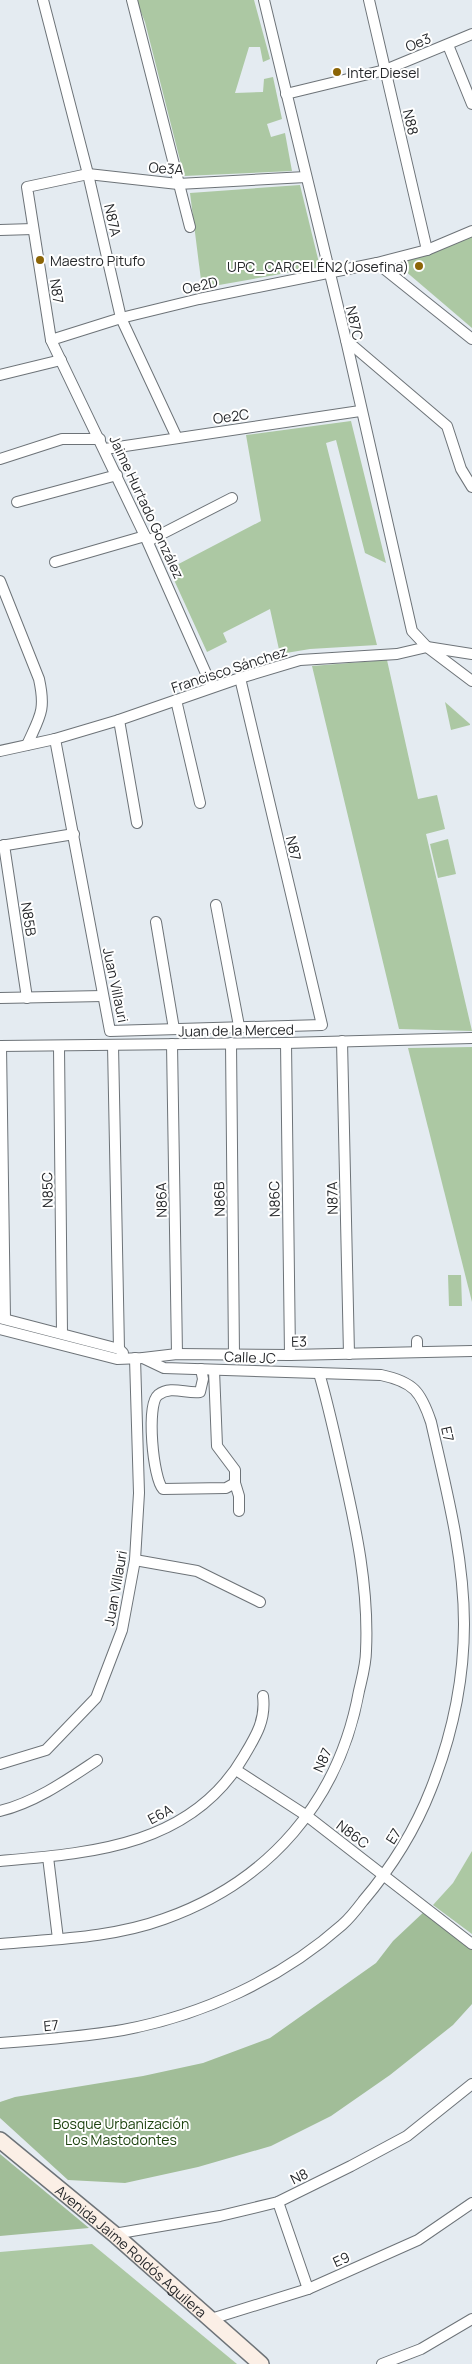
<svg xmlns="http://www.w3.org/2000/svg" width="472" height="2364" font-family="Manrope,sans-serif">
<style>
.green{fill:#acc8a3}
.forest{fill:#a1bd98}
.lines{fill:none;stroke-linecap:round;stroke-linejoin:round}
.street-casing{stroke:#6d7378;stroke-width:12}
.secondary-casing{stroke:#6d7378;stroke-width:18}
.street{stroke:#fff;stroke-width:10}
.secondary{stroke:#fbefe6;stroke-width:15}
.poi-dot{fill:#8c6506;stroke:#fff;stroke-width:2}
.labels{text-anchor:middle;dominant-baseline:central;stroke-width:4;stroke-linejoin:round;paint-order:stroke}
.street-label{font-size:14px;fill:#26282b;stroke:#fff}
.poi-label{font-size:14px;fill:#26282b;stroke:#fff;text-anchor:start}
.park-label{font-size:14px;fill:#1d430f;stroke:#fff}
</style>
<rect width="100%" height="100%" fill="#e4ebf1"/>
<g class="green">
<path d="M 136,0 L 254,0 L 270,59 L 263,62 L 260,47 L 249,47 L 235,93 L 263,92 L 264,79 L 273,77 L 282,119 L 267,124 L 271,137 L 285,133 L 292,171 L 184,176 L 145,22 Z"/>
<path d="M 300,185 L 320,267 L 202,288 L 190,193 Z"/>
<path d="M 472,236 L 472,328 L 397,264 L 398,261 L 435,252 Z"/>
<path d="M 351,421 L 386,563 L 365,553 L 336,440 L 326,443 L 377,645 L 310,649 L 280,654 L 270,609 L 223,633 L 227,642 L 207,652 L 169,569 L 261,521 L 246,435 Z"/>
<path d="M 387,660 L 418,799 L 437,795 L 445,829 L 426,834 L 472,1031 L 399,1029 L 312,666 Z"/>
<path d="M 445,702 L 470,724 L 470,725 L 451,730 Z"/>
<path d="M 448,839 L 456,874 L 438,878 L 430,844 Z"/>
<path d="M 472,1047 L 472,1302 L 408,1048 Z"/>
<path d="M 448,1275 L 461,1275 L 462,1306 L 449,1306 Z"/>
<path d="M 472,1851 L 472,1934 L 433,1905 L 453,1883 Z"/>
<path d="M 92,2244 L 237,2364 L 0,2364 L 0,2252 Z"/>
</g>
<g class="forest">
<path d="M 427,1909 L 472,1944 L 472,2004 L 453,2025 L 390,2075 L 331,2116 L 271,2146 L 198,2167 L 125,2183 L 68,2180 L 0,2118 L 0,2102 L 15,2097 L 143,2076 L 203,2063 L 270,2038 L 376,1963 L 393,1941 Z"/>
<path d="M 0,2154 L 89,2228 L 0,2236 Z"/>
</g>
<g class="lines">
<defs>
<g id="street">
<path d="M 43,0 L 88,174 L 121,318 L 177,438"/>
<path d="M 132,0 L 190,227"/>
<path d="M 264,0 L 346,340 L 412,631 L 427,647 L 472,681"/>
<path d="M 369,0 L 427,250"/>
<path d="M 448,45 L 472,104"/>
<path d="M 286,94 L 385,70 L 472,34"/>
<path d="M 0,230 L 33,229"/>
<path d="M 377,263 L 472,339"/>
<path d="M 51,340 L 121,318 L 199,299 L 377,263 L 427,250 L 472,231"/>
<path d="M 346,340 L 447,426 L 461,469 L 472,487"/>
<path d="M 0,375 L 61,360"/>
<path d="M 105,449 L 360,411"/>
<path d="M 0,459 L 62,439 L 100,439"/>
<path d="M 17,502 L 117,475"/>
<path d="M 148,541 L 232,498"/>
<path d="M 55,562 L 145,536"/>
<path d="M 0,581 L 39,679 C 46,711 40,716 27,745"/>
<path d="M 212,687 L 145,536 L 51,340 L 27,187 L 88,174 L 178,184 L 306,177"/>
<path d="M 176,700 L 200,803"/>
<path d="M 119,720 L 137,823"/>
<path d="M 55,739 L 110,1031 L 322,1025 L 240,678"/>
<path d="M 0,751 L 55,739 L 119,720 L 240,678 L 300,660 L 397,654 L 427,647 L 472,654"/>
<path d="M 4,845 L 27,998"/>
<path d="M 0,846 L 74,834"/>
<path d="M 216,905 L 239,1026"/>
<path d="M 156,922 L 174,1029"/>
<path d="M 0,998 L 103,996"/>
<path d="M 342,1041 L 349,1354"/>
<path d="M 231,1043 L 234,1355"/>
<path d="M 286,1043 L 290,1355"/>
<path d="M 172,1044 L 177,1354"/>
<path d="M 113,1045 L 119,1349"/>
<path d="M 0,1046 L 286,1043 L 472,1038"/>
<path d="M 1,1046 L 5,1319"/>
<path d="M 59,1047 L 62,1333"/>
<path d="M 0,1318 L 119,1349 L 123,1353"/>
<path d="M 0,1329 L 117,1359 L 143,1358 L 177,1354 L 290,1355 L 472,1351"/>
<path d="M 417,1341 L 417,1351"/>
<path d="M 201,1369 L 203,1379 L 200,1392 C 186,1394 171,1385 158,1395 C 146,1405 153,1479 163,1489 L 226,1488 L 235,1483 L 235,1470 L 217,1446 L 214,1370"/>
<path d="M 235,1483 L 239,1496 L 239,1511"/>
<path d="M 135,1560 L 197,1571 L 260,1602"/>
<path d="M 0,1764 L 46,1750 L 96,1698 L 122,1630 L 135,1560 L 139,1493 L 135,1358"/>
<path d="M 236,1770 L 307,1816 L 472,1944"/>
<path d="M 0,1811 C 36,1802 67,1780 97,1760"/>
<path d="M 48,1857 L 58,1939"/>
<path d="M 0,1861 C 92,1853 192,1846 244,1756 C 256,1736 266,1720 263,1696"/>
<path d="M 0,1944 C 54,1939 112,1938 164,1919 C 269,1882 339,1801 359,1691 C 362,1678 366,1664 366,1651 C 369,1588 356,1528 342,1467 C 335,1436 328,1404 319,1373"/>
<path d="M 0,2043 C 41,2040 82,2037 123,2030 C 203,2015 281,1979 342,1925 C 350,1918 357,1909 363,1901 C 392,1867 415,1830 431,1789 C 452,1736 464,1681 464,1624 C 464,1556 446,1488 431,1422 C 421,1392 414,1382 381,1375 L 164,1368 L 143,1358"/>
<path d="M 278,2202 L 308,2289"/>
<path d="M 114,2234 L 220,2216 L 278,2202 L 351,2166 L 407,2136 L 472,2084"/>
<path d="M 211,2319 L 308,2289 L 418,2240 L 472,2203"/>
<path d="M 382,2364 L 421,2349 L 472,2319"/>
</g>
<g id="secondary">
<path id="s1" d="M 0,2140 L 114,2234 L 261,2364"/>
</g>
</defs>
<use href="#street" class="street-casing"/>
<use href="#secondary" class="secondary-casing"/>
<use href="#street" class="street"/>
<use href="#secondary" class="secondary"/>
</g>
<g class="poi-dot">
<circle cx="337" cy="72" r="5"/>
<circle cx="40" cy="260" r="5"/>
<circle cx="419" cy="266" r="5"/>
</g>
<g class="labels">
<g class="street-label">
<text transform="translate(418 42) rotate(-22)">Oe3</text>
<text transform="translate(411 122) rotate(77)">N88</text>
<text transform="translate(166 168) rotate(4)">Oe3A</text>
<text transform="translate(113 220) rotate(77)">N87A</text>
<text transform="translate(200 285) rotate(-13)">Oe2D</text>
<text transform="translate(57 291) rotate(81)">N87</text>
<text transform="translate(355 323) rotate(77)">N87C</text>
<text transform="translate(231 416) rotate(-8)">Oe2C</text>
<text transform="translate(147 507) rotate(65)">Jaime Hurtado González</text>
<text transform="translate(229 669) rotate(-18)">Francisco Sánchez</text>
<text transform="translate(294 848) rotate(77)">N87</text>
<text transform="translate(29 919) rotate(81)">N85B</text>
<text transform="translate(116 985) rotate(78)">Juan Villauri</text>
<text transform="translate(236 1030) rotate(-1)">Juan de la Merced</text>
<text transform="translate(47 1190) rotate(-91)">N85C</text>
<text transform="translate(332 1198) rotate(-91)">N87A</text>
<text transform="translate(219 1199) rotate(-91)">N86B</text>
<text transform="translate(274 1199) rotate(-91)">N86C</text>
<text transform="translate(161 1200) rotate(-91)">N86A</text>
<text transform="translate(299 1341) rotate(-1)">E3</text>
<text transform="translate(250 1357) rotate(2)">Calle JC</text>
<text transform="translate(448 1434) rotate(78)">E7</text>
<text transform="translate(115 1588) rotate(-80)">Juan Villauri</text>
<text transform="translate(322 1760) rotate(-66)">N87</text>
<text transform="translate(160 1814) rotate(-28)">E6A</text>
<text transform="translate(353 1834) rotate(37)">N86C</text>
<text transform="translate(393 1836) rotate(-58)">E7</text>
<text transform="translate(51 2025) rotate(-5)">E7</text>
<text transform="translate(299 2176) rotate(-26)">N8</text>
<text stroke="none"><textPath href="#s1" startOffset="172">Avenida Jaime Roldós Aguilera</textPath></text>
<text transform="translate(341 2259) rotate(-24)">E9</text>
</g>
<g class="poi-label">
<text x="347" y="72">Inter Diesel</text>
<text x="50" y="260">Maestro Pitufo</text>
<text x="409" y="266" text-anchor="end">UPC_CARCELÉN2(Josefina)</text>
</g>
<g class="park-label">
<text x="121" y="2123">Bosque Urbanización<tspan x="121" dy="16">Los Mastodontes</tspan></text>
</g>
</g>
</svg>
